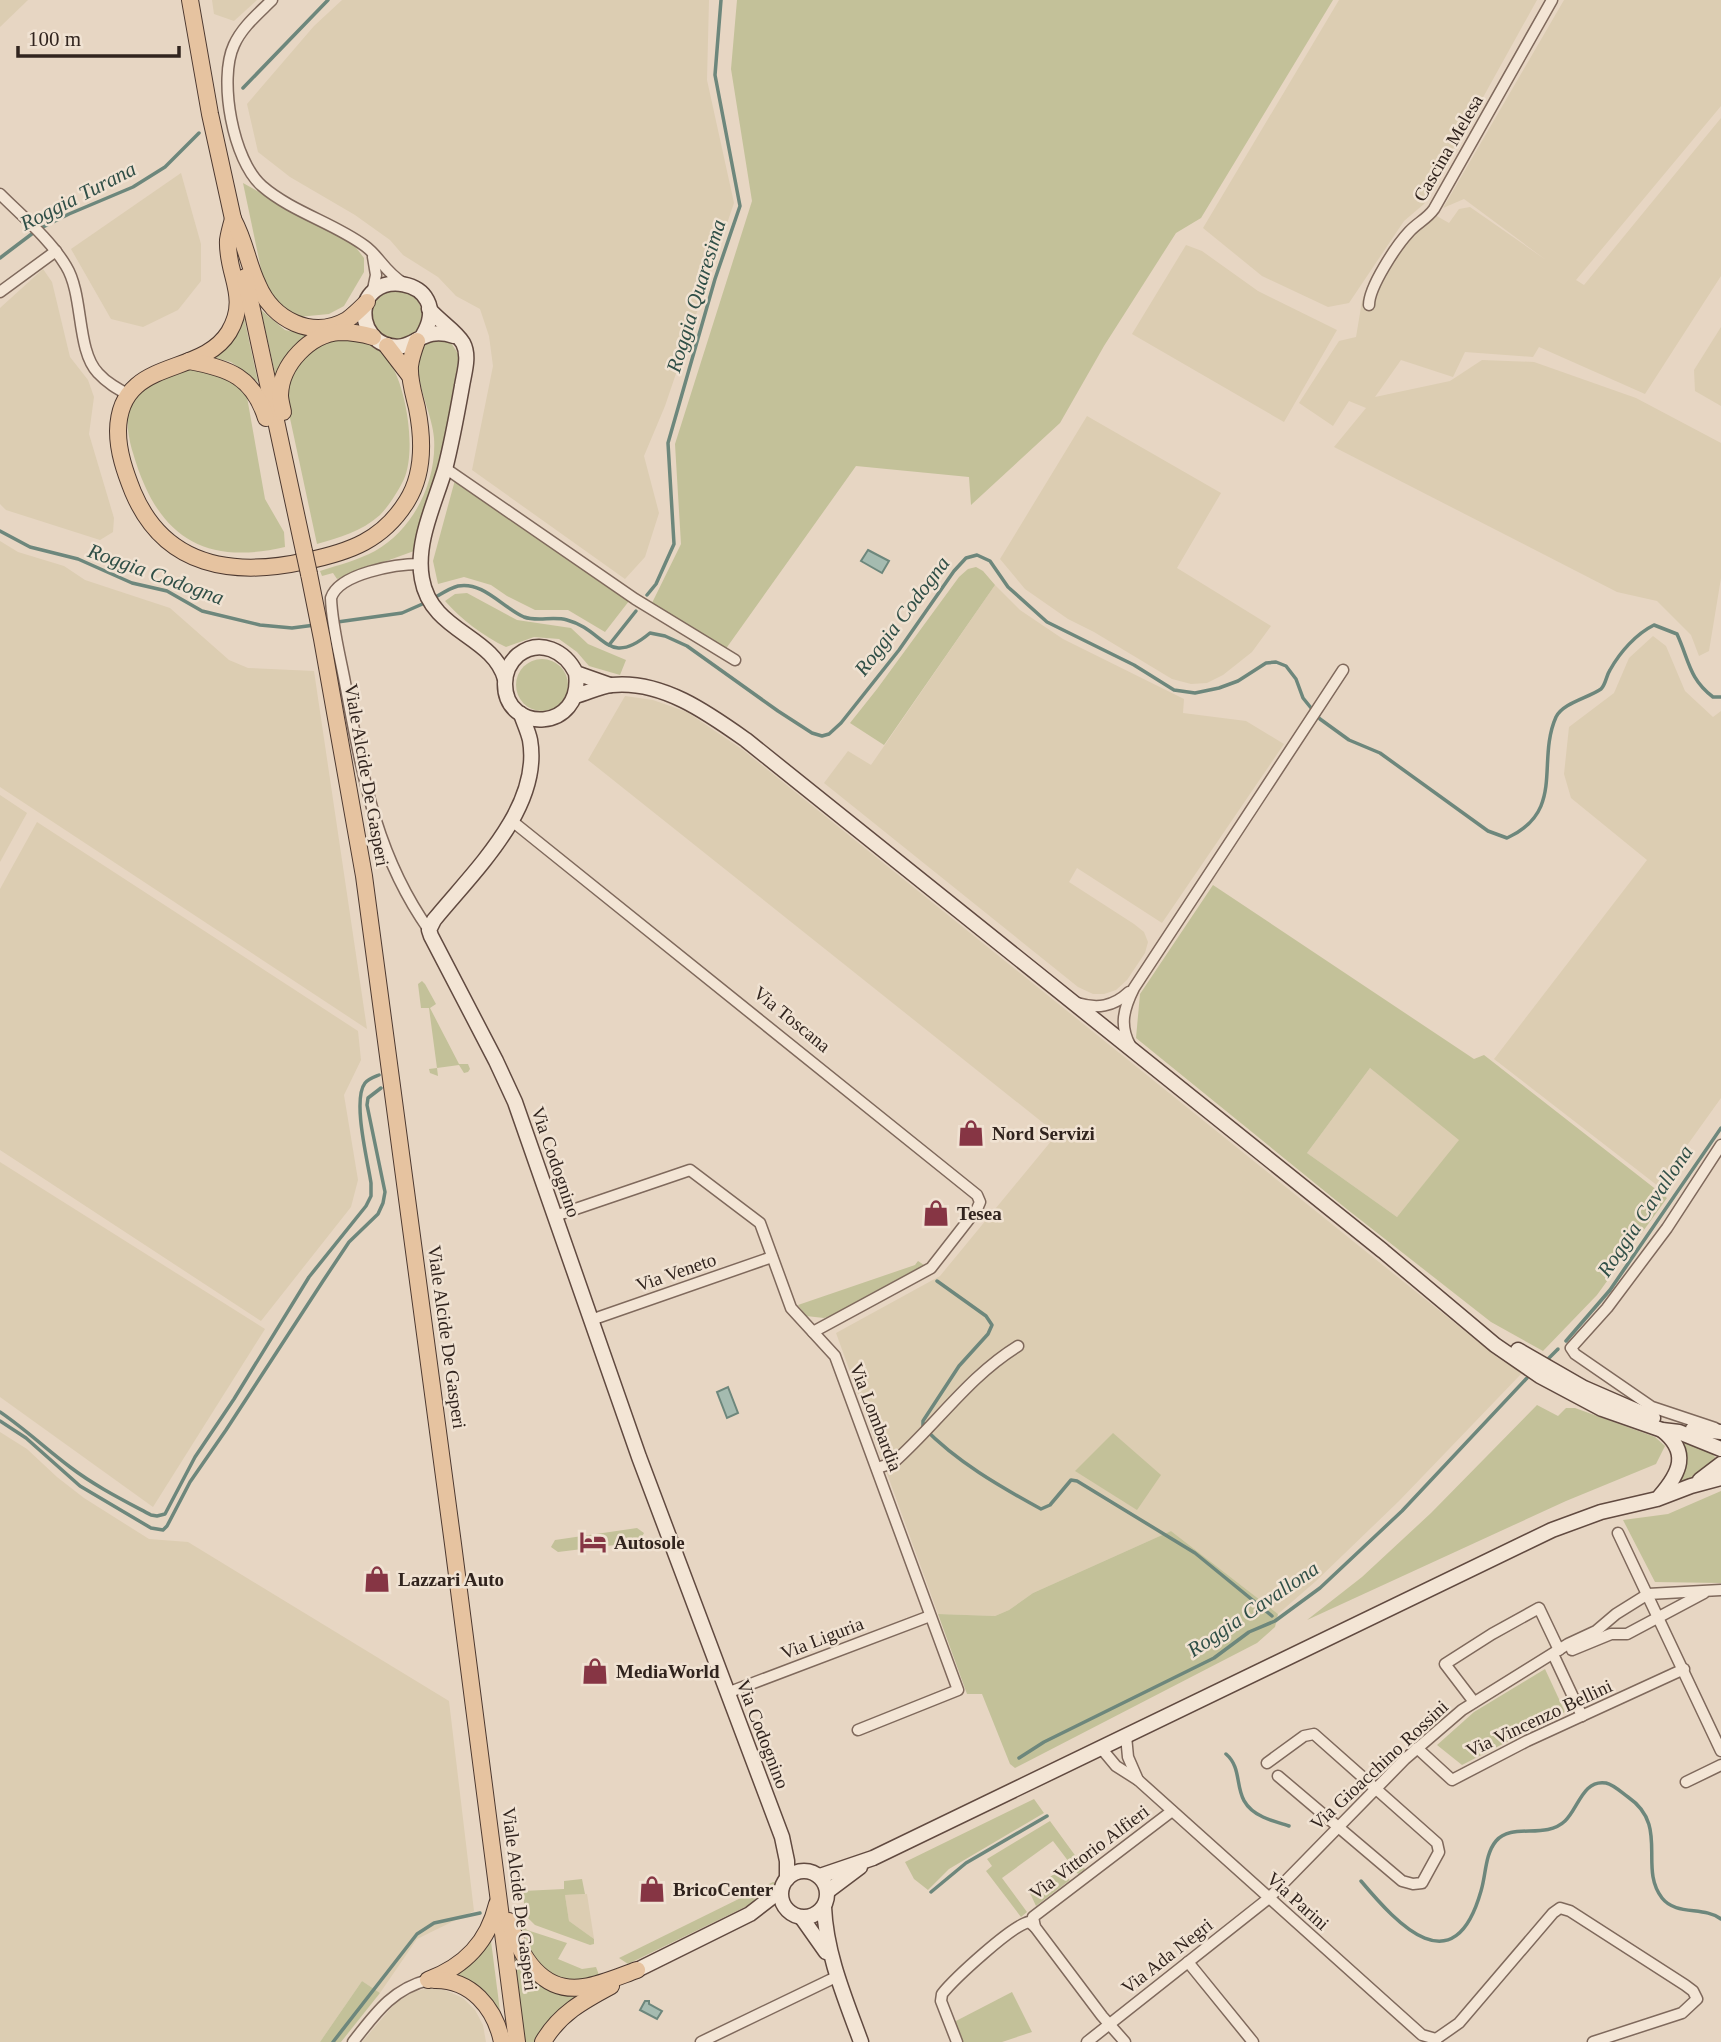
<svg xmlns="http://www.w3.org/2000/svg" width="1721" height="2042" font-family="'Times New Roman',serif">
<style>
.farmland{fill:#dccdb2}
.green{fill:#c3c199;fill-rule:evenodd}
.water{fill:#a5bbb0;stroke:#6d877c;stroke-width:2}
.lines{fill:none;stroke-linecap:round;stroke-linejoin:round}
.stream{stroke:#6d877c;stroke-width:3.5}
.street-casing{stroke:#7f695c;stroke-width:13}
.secondary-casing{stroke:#614a40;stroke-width:17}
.primary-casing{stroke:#4d3930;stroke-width:18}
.street{stroke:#f3e5d5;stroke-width:10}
.secondary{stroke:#f3e5d5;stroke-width:14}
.primary{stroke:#e6c3a0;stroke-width:16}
.primary-bridge-casing{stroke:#4d3930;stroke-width:18;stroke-linecap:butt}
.primary-bridge{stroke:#e6c3a0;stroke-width:16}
.labels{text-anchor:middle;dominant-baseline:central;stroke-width:5;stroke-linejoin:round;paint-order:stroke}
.street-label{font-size:19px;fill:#31241e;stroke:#f0e2d2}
.poi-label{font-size:19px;font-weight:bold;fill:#31241e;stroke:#f0e2d2;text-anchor:start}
.water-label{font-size:21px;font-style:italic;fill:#304f47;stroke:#f0e2d2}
</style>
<rect width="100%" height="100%" fill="#e7d6c3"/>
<g class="farmland">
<path d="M 0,0 L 28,0 L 0,27 Z"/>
<path d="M 212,0 L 257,0 L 234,21 L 214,14 Z"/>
<path d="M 342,0 L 709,0 L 707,80 L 734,203 L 665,406 L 644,456 L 659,513 L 645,557 L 625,579 L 472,470 L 493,366 L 489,336 L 480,309 L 456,296 L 438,277 L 403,255 L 390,240 L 355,215 L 290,177 L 258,152 L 247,104 L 314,26 Z"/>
<path d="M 1339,0 L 1537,0 L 1424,204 L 1404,221 L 1349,303 L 1328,307 L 1262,276 L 1203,228 Z"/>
<path d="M 1564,0 L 1721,0 L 1721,106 L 1576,280 L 1584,285 L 1721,118 L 1721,276 L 1645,394 L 1539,347 L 1533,357 L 1465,352 L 1453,377 L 1401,360 L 1375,397 L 1450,381 L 1482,360 L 1534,362 L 1636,398 L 1721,443 L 1721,578 L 1709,651 L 1699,656 L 1691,635 L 1657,601 L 1617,592 L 1334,447 L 1366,408 L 1349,401 L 1333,426 L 1299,403 L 1339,341 L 1356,337 L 1362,301 L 1367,289 L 1405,230 L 1428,211 L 1449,223 L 1459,209 L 1470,207 L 1546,260 L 1464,199 L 1443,208 Z"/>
<path d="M 181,173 L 201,244 L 201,281 L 178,310 L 143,327 L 111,319 L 71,249 Z"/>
<path d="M 1186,245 L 1202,251 L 1258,291 L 1337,330 L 1284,422 L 1132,334 Z"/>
<path d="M 43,269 L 52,282 L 70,357 L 88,380 L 94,397 L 89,434 L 114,518 L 113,532 L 100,540 L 6,510 L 0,504 L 0,308 Z"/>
<path d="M 1721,327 L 1721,406 L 1695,391 L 1694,370 Z"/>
<path d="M 1087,416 L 1221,493 L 1177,568 L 1271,626 L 1252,652 L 1223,675 L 1207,683 L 1191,684 L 1172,679 L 1094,632 L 1068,619 L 1025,589 L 1000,559 Z"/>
<path d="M 0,541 L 18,552 L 64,566 L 85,580 L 170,608 L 229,660 L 248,668 L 314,671 L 367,1029 L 0,787 Z"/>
<path d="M 995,585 L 1020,610 L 1063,639 L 1184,699 L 1183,713 L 1246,721 L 1284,744 L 1162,923 L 1077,868 L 1069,882 L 1134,924 L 1144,932 L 1148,942 L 1145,953 L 1127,980 L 1116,990 L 1104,994 L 1093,994 L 1078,987 L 824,783 L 848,751 L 871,765 Z"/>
<path d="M 1653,636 L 1666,646 L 1685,691 L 1713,717 L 1721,711 L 1721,1098 L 1658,1186 L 1494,1059 L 1647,860 L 1571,798 L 1564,774 L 1569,727 L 1614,693 L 1629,658 Z"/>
<path d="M 625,696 L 653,700 L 687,712 L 743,750 L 1497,1357 L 1522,1373 L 1399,1501 L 1316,1581 L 1278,1614 L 1171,1531 L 1033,1593 L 1009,1610 L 995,1616 L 938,1614 L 836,1333 L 940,1276 L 1057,1134 L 588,760 Z"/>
<path d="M 0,795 L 27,813 L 0,862 Z"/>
<path d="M 37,822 L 358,1031 L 361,1060 L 344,1095 L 358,1180 L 351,1207 L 261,1321 L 0,1150 L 0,889 Z"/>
<path d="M 1370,1068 L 1460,1140 L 1397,1217 L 1307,1153 Z"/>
<path d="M 0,1162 L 265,1329 L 153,1507 L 0,1397 Z"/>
<path d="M 0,1432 L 27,1449 L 57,1477 L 84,1498 L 149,1539 L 188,1542 L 449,1701 L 474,1911 L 417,1939 L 380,1993 L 362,1981 L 320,2042 L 0,2042 Z"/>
<path d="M 587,1894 L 594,1939 L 569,1921 L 565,1895 Z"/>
<path d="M 429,1988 L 445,1990 L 463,1998 L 475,2010 L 483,2025 L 486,2042 L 362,2042 L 397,2001 L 413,1992 Z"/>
</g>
<g class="green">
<path d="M 737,0 L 1333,0 L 1201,218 L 1176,233 L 1104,346 L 1060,423 L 971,505 L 969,477 L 856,466 L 725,650 L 652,603 L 681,544 L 675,444 L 752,201 L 731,69 Z"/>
<path d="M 243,183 L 354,245 L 364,258 L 364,272 L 344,306 L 329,314 L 298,317 L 278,307 L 265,288 Z"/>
<circle cx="397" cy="315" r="25"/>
<path d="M 242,308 L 258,382 L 231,362 L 211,357 Z"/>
<path d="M 261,310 L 285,330 L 307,335 C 290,347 283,359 276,378 Z"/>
<path d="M 336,337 C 353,339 373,342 385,356 C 406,379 417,450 404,479 C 399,490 388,507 380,515 C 361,532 340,537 317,544 L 285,395 C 296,363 304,351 336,337 Z"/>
<path d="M 433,338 L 449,340 L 459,355 L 445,443 L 418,531 L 414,551 L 337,579 L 333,573 L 322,576 L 320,571 C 339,565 358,560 375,551 C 414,529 437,481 434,438 C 432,407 401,361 433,338 Z"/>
<path d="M 182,368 L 228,376 L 247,397 L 265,499 L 284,532 L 285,547 C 200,567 156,533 133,453 C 128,437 123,410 135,395 C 146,382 167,375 182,368 Z"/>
<path d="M 455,480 L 629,601 L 605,632 L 568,610 L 535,610 L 507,596 L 491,585 L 464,577 L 438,584 L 433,561 Z"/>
<path d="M 976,567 L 983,571 L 995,585 L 884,745 L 850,723 L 877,689 L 959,577 L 968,569 Z"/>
<path d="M 467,593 L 517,620 L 571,628 L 588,644 L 626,660 L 620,675 L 589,666 L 577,652 L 559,639 L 534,637 L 506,647 C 483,636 462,620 445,601 L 455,594 Z"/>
<circle cx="542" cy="685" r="26"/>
<path d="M 1213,885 L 1474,1059 L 1484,1055 L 1667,1198 L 1597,1295 L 1543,1351 L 1491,1322 L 1348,1210 L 1136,1038 L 1140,994 ZM 1370,1068 L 1459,1140 L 1397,1217 L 1307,1153 Z"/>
<path d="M 422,981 L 425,984 L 436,1004 L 430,1008 L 459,1064 L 468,1064 L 470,1069 L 468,1072 L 464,1073 L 459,1065 L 437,1068 L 438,1076 L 430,1073 L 429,1069 L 437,1068 L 429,1008 L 421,1008 L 418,984 Z"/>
<path d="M 918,1261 L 924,1265 L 922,1266 L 830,1316 L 824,1318 L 806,1316 L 798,1305 L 915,1265 Z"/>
<path d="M 1537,1405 L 1558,1416 L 1566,1408 L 1575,1408 L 1655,1437 L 1665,1446 L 1656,1464 L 1566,1501 L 1307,1620 L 1362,1577 L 1431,1513 Z"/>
<path d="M 1113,1433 L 1161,1475 L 1137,1510 L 1075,1471 Z"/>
<path d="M 1678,1437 L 1706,1445 L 1717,1460 L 1709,1469 L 1676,1484 Z"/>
<path d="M 1721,1491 L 1721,1583 L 1655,1582 L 1623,1520 L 1668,1514 Z"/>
<path d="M 637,1528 L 644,1533 L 639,1542 L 558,1552 L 551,1547 L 555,1540 Z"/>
<path d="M 1171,1531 L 1278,1614 L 1275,1627 L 1257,1643 L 1015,1768 L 1010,1764 L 982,1694 L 967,1694 L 938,1614 L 995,1616 L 1009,1610 L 1033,1593 Z"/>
<path d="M 1545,1669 L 1565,1712 L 1462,1765 L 1437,1745 L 1474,1712 Z"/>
<path d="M 1034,1799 L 1044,1813 L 949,1869 L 928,1890 L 914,1879 L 905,1862 Z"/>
<path d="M 1050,1821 L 1085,1869 L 1078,1874 L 1053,1841 L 1002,1878 L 1027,1912 L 1021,1917 L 986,1871 L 992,1866 L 987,1859 Z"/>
<path d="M 1059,1870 L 1070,1880 L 1036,1906 L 1030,1893 Z"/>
<path d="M 582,1879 L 585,1894 L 565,1895 L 569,1921 L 594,1939 L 594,1944 L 590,1945 L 535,1925 L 525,1915 L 523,1891 L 564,1889 L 564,1881 Z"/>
<path d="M 773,1882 L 776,1883 L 757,1901 L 747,1906 L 628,1964 L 619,1958 Z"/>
<path d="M 515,1914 L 527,1930 L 567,1943 L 558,1959 L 582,1969 L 596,1967 L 599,1975 C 592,1977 584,1981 578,1981 C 540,1982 522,1946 515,1914 Z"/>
<path d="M 490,1940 L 491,1941 L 501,2019 L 446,1977 Z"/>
<path d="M 514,1952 L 582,1994 L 554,2015 L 535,2042 L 524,2042 Z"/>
<path d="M 362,1981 L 380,1993 L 341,2042 L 320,2042 Z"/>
<path d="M 1012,1992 L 1032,2032 L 1002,2042 L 963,2042 L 954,2022 Z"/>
</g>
<g class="water">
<path d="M 868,550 L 889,561 L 882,573 L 861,561 Z"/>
<path d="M 728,1387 L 738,1413 L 727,1418 L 717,1392 Z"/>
<path d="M 645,2001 L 649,2001 L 649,2004 L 662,2011 L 657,2019 L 640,2010 Z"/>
</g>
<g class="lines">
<g class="stream">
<path d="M 243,88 L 328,0"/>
<path d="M 0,258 L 37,230 L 69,214 L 133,187 L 165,167 L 199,133"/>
<path d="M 0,531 L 30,547 L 78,559 L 132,583 L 167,591 L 202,611 L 260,625 L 292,628 L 315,625"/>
<path d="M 647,595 L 656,584 L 674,544 L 668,443 L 715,279 L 740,206 L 715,75 L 721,0"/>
<path d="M 434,598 C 441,594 450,588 458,586 C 483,581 503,608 524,617 C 537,622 553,616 567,620 C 605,630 607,669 650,633 L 665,636 L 687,646 L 778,711 L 812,733 L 822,736 L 829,734 L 841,723 L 899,650 L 954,571 L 966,558 L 977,555 L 990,561 L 1008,587 L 1047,622 L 1134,665 L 1174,690 L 1195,693 L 1219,688 L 1238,681 L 1266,663 L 1276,662 L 1286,666 L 1296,679 L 1303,698 L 1320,719 L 1349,740 L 1380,753 L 1488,831 L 1507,838 C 1566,811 1536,762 1556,717 C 1563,703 1588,698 1601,689 C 1606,684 1606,676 1610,670 C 1620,652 1636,634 1654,625 L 1677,634 C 1689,660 1689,679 1713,697 L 1721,697"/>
<path d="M 323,624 L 402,613 L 427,602"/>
<path d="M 609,645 L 636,611"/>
<path d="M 937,1281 L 986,1316 L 992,1325 L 988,1334 L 959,1366 L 923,1421 L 923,1427 C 957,1462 999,1486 1041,1509 L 1050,1505 L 1071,1480 L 1077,1481 L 1195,1553 L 1272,1616"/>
<path d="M 1566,1341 L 1610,1290 L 1721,1128"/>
<path d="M 1548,1359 L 1558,1349"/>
<path d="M 0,1412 C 25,1429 46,1449 70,1467 C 95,1486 123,1500 151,1515 L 157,1516 L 165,1514 L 195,1457 L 234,1399 L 309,1277 L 366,1206 L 371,1196 L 371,1183 C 368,1162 352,1100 365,1083 C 368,1079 374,1077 379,1075"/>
<path d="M 0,1421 L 26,1438 L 80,1486 L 151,1528 L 163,1530 L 167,1526 L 190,1482 L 226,1430 L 323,1281 L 349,1242 L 378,1214 L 383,1203 L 385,1192 L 367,1105 L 368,1098 L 381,1088"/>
<path d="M 1226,1754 C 1247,1772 1228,1801 1263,1817 C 1271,1821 1281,1823 1289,1826"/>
<path d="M 1019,1758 L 1044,1742 L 1214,1658 L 1249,1632 L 1275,1621 L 1320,1588 L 1402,1511 L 1527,1378"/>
<path d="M 1361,1881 C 1398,1925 1454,1986 1481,1891 C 1486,1875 1485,1854 1496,1841 C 1512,1822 1545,1840 1565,1821 C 1578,1809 1583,1779 1606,1783 C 1614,1785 1621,1792 1628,1797 C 1670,1826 1638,1867 1662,1898 C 1676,1916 1704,1906 1721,1919"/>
<path d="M 931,1892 L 966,1863 L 1047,1816"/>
<path d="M 333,2042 L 417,1934 L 434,1923 L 480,1913"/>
</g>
<defs>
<g id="street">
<path d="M 272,0 C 258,14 242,27 234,45 C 218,79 233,161 262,186 C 292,212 334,223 365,246 C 379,256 384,271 403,283"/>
<path d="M 0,194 C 22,216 50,239 66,266 C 84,295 76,350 98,373 C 107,383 118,389 129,395"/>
<path d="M 0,292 L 56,251"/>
<path d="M 372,294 L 376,275 L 373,257"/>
<path d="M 1369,305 C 1369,287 1396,246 1409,232 C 1417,223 1427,219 1434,209 L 1552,0"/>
<path d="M 445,468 L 635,599 L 735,660"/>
<path d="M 420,564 C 397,564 339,573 331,598 C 332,628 341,659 346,688 C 363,777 376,855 429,930"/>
<path d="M 512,821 L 977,1195 L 980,1202 L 977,1209 L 931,1268 L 813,1332"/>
<path d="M 1077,1003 C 1097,1009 1113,1007 1129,992"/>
<path d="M 1130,1045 C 1119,1025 1124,1008 1134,988 L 1343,670"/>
<path d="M 555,1216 L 690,1170 L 760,1223 L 791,1308 L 835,1356 L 958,1690 L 858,1730"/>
<path d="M 591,1320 L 772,1257"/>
<path d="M 1715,1428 L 1652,1407 L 1575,1354 L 1571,1348 L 1607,1308 L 1667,1228 L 1721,1145"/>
<path d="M 877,1468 L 893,1463 C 936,1425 969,1376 1018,1346"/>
<path d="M 1618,1533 L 1721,1751"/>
<path d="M 1572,1650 L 1611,1634 L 1627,1634 L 1704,1593"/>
<path d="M 1553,1654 L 1582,1716"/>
<path d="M 727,1693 L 930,1616"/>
<path d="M 1474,1702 L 1445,1664 L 1492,1634 L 1539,1608 L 1559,1650"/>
<path d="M 1126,1736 L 1128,1757 L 1138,1780"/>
<path d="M 1101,1748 L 1116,1766 L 1138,1780 L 1422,2035 L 1436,2039 L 1436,2042"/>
<path d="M 1417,1748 L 1452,1780 L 1527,1741 L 1684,1669"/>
<path d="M 1267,1763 L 1304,1736 L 1314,1734 L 1437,1843 L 1439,1852 L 1422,1883 L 1413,1884 L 1402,1881 L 1278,1776"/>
<path d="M 1686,1782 L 1721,1765"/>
<path d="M 1188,1962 L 1253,2042"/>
<path d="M 1436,2039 L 1459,2023 L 1553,1913 L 1560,1908 L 1570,1911 L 1685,1985 L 1693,1991 L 1697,1999 L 1682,2013 L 1593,2042"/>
<path d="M 353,2042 C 375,2014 392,1989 428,1980"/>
<path d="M 701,2042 L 838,1976"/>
<path d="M 957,2042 L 941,2001 L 942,1994 C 954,1979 1012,1925 1029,1922 L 1035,1927"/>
<path d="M 1087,2042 L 1269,1898 L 1405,1759 L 1462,1710 L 1568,1644 L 1596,1631 L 1616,1614 L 1648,1594 L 1721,1590"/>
<path d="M 1125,2042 L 1102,2016 L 1035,1927 L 1033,1917 L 1172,1811"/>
</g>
<g id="secondary">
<path d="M 429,309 C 439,321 456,331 463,343 C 470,356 464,373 462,386 C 457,414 452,442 445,469 C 435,503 415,543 422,579 C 431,632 493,635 505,679"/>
<path d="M 423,335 C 457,277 356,263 365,320 C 367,330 374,340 384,344 C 414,356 418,324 454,336"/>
<path d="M 576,673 C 584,732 505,734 505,684 C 505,673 510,662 518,655 C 540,638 565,651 576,673 L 610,685"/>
<path d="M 575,696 C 587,693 600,686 612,685 C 662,680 708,713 746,740 L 1383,1251 L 1495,1345 L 1540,1376 L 1602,1409 L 1662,1430 L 1679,1432 L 1721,1449"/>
<path d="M 521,714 C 524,723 528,731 530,740 C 542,808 473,872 434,920 L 429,930 L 431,936 L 496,1061 L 515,1102 L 639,1457 L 782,1837 L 787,1861 L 787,1879"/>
<path d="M 1518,1350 L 1584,1388 L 1653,1418"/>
<path d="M 1693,1429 L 1721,1432"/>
<path d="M 1700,1480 L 1721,1464"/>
<path d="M 1660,1496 C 1680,1473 1690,1452 1662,1430"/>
<circle cx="804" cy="1894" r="23"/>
<path d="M 820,1876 L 873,1858 L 1552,1530 L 1601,1512 L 1657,1499 L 1691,1486 L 1721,1478"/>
<path d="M 828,1891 L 860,1867"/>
<path d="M 824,1907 C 826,1954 845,1998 861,2042"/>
<path d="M 802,1918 L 826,1952"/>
<path d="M 637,1970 L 750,1914 L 781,1890"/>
</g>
<g id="primary">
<path d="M 190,0 L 210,114 L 235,228"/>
<path d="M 233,219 C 231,226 229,233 228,240 C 226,274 250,297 229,332 C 201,378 119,356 118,431 C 118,452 125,472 133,492 C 165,568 234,577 306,561 C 350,552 383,540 407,501 C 424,474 423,438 417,408 C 414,395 409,380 410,366 C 411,358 414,349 417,341"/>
<path d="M 233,219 C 246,243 247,262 258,285 C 273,320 312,340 347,320 C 354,315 361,308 367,302"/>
<path d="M 245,277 L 304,551"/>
<path d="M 387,346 L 410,376"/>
<path d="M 189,361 C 229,368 253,377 266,418"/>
<path d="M 283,412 C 282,407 280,400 280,395 C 281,364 310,334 340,332 C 351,332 363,334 373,337"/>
<path d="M 309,574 L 322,639 L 364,876 L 453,1544 L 517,2042"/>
<path d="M 509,1921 C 520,1956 542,1994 584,1987 C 602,1984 620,1976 637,1970"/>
<path d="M 428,1980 C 465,1966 488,1942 497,1904"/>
<path d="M 434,1980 C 471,1979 495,2008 502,2042"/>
<path d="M 543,2042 C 559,2014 583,2001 611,1986"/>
</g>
</defs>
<use href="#street" class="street-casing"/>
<use href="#secondary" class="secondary-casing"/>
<use href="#primary" class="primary-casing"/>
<use href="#street" class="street"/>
<use href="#secondary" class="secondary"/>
<use href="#primary" class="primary"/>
<defs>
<path id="primary-bridge" d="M 304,551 L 309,574"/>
</defs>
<use href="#primary-bridge" class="primary-bridge-casing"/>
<use href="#primary-bridge" class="primary-bridge"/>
</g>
<defs>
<symbol id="shop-bare" viewBox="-9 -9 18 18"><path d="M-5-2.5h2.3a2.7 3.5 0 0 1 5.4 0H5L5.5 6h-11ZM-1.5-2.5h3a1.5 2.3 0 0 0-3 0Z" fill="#863544" stroke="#f0e2d2" stroke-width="2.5" paint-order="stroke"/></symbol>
<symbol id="hotel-bare" viewBox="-9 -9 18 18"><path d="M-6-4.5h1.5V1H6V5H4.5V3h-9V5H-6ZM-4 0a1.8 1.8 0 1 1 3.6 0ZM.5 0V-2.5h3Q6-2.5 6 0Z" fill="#863544" stroke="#f0e2d2" stroke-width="2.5" paint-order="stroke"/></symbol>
</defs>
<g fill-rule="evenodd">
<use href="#shop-bare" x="952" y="1114" width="38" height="38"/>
<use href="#shop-bare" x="917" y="1194" width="38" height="38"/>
<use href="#hotel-bare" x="574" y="1523" width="38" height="38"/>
<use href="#shop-bare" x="358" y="1560" width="38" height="38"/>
<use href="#shop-bare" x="576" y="1652" width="38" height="38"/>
<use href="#shop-bare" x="633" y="1870" width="38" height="38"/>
</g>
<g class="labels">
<g class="street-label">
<text transform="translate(1448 148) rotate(-60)">Cascina Melesa</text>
<text transform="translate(367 775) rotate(80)">Viale Alcide De Gasperi</text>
<text transform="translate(792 1019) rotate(39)">Via Toscana</text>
<text transform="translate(556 1162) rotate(71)">Via Codognino</text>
<text transform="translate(676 1272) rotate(-19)">Via Veneto</text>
<text transform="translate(447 1337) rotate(82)">Viale Alcide De Gasperi</text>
<text transform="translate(876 1417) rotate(69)">Via Lombardia</text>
<text transform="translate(822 1638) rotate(-21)">Via Liguria</text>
<text transform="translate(1539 1718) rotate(-25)">Via Vincenzo Bellini</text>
<text transform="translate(763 1734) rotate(69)">Via Codognino</text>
<text transform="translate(1379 1765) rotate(-43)">Via Gioacchino Rossini</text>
<text transform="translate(1089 1852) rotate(-37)">Via Vittorio Alfieri</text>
<text transform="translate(520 1899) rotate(83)">Viale Alcide De Gasperi</text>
<text transform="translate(1298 1901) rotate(42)">Via Parini</text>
<text transform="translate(1167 1956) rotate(-38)">Via Ada Negri</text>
</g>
<g class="poi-label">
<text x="992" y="1133">Nord Servizi</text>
<text x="957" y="1213">Tesea</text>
<text x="614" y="1542">Autosole</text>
<text x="398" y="1579">Lazzari Auto</text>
<text x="616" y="1671">MediaWorld</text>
<text x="673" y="1889">BricoCenter</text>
</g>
<g class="water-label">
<text transform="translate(78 196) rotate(-27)">Roggia Turana</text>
<text transform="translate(696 296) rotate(-73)">Roggia Quaresima</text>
<text transform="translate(156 574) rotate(20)">Roggia Codogna</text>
<text transform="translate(902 616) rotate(-53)">Roggia Codogna</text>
<text transform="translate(1645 1211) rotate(-56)">Roggia Cavallona</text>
<text transform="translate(1253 1609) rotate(-34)">Roggia Cavallona</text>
</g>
</g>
<path d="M18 46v10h161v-10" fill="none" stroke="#31241e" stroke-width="3.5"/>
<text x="28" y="46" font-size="21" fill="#31241e" stroke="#f0e2d2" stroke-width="5" paint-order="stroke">100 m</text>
</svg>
